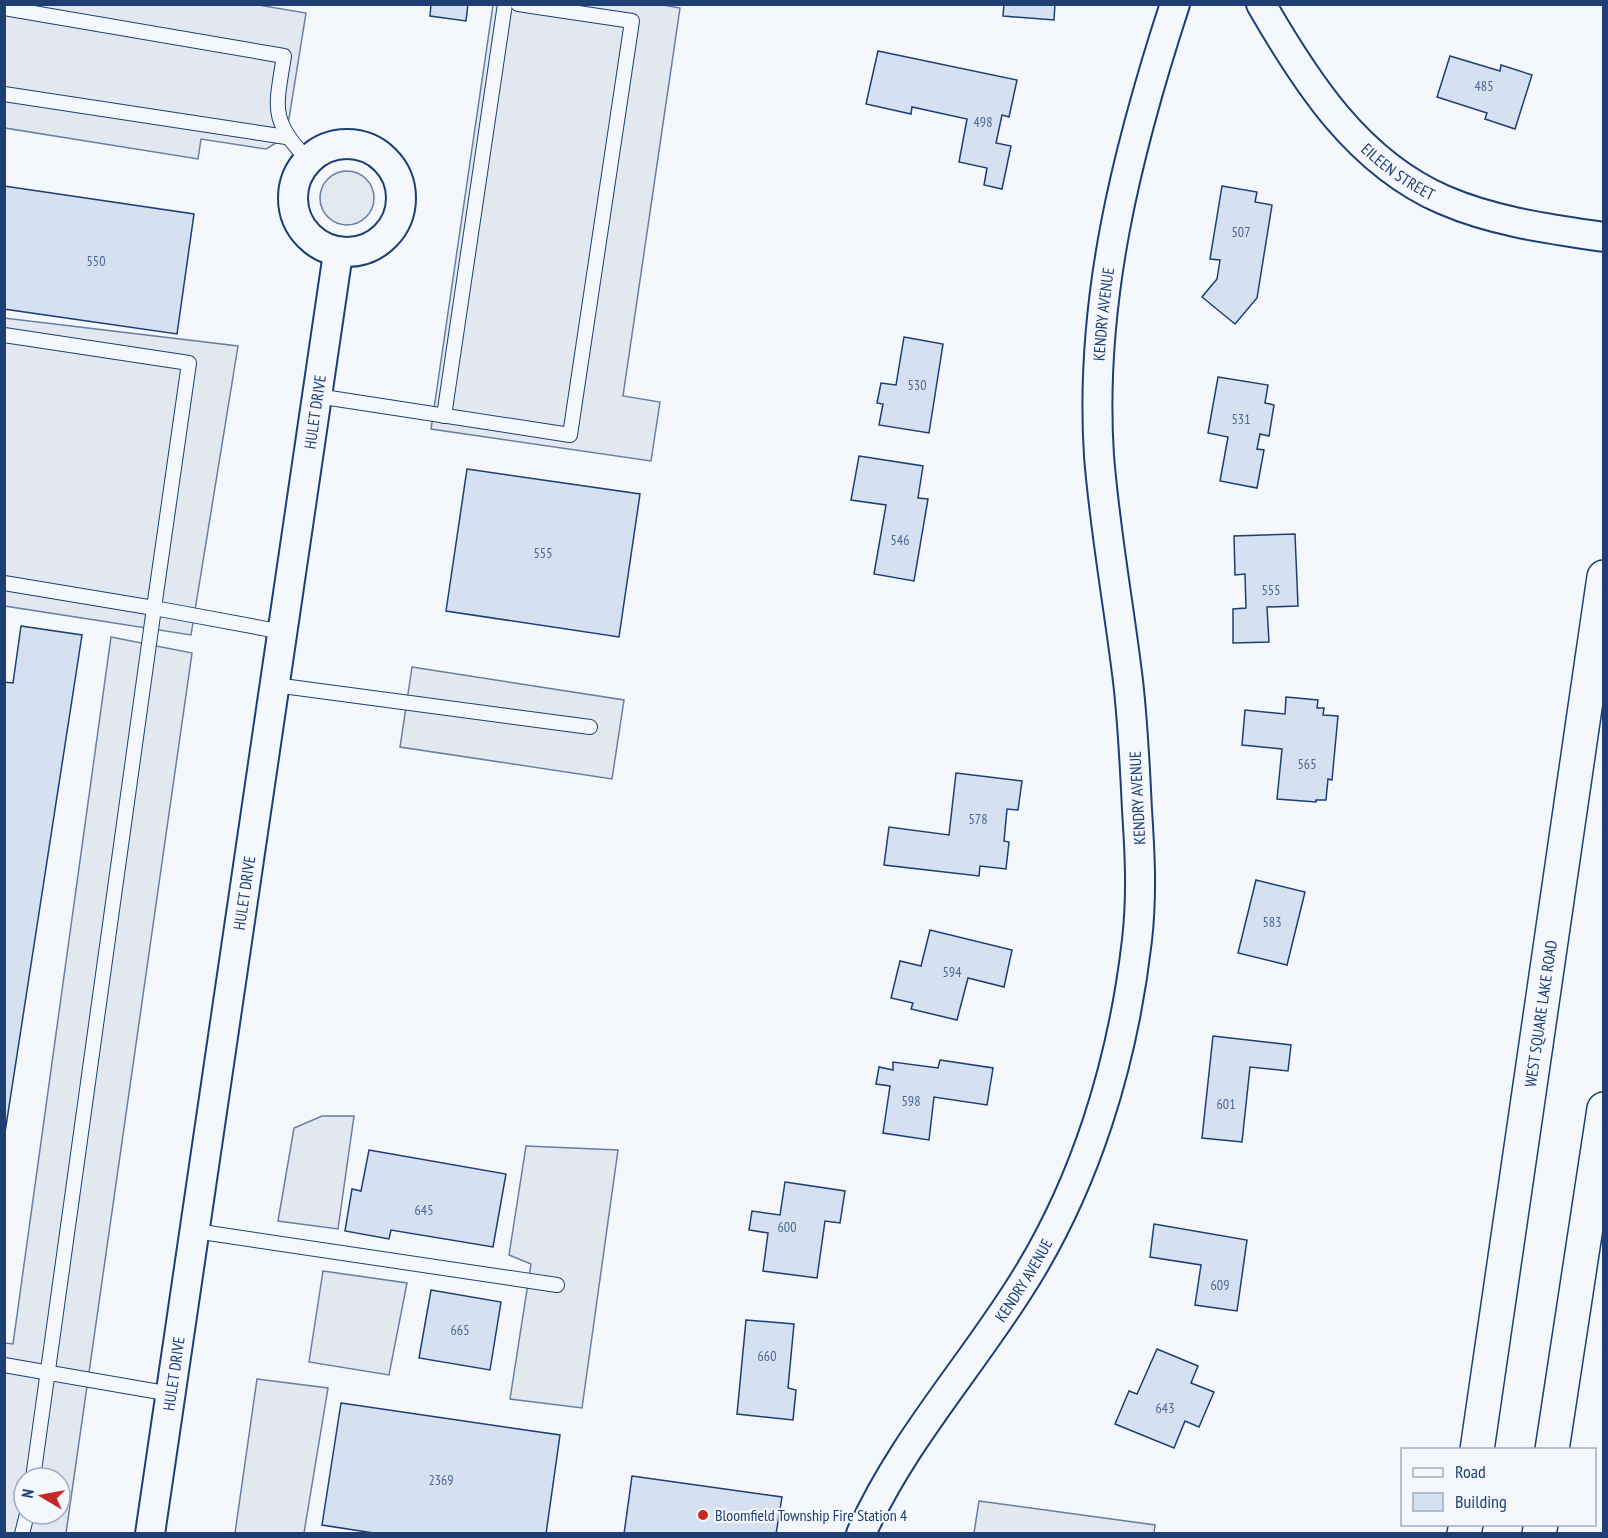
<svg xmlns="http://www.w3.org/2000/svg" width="1608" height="1538" font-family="'PT Sans Narrow',sans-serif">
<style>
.green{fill:#e3e9f0;stroke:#687fa3;stroke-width:1.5}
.parking{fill:#e3e8f0;stroke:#687fa3;stroke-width:1.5;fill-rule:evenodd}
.building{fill:#d5e0f0;stroke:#1d3f73;stroke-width:1.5}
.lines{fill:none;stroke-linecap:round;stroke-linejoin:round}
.lane-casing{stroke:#1d3f73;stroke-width:16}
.street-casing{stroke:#1d3f73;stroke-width:32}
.highway-casing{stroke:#1d3f73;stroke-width:36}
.lane{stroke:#f4f7fb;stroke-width:14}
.street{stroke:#f4f7fb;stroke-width:28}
.highway{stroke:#f4f7fb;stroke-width:33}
.poi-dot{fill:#c62828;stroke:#f4f7fb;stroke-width:2}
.labels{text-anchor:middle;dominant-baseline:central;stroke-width:4.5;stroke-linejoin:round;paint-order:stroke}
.number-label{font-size:14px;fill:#4b6792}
.street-label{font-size:16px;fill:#1d3f73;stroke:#f4f7fb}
.poi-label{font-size:16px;fill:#1d3f73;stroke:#f4f7fb;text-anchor:start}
</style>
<rect width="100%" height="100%" fill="#f4f7fb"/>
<circle class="green" cx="347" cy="198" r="27"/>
<g class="parking">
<path d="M 252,4 L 306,13 L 286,137 L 266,149 L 201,139 L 198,159 L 5,128 L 4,5 Z"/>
<path d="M 657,4 L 680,8 L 623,396 L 660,402 L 651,461 L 431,429 L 493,5 Z"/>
<path d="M 4,318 L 238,346 L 191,635 L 5,606 Z"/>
<path d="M 111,637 L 192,653 L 66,1533 L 5,1534 L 5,1343 L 13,1344 ZM 24,1478 L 60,1478 L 60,1514 L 24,1514 Z"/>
<path d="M 412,667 L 624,700 L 612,779 L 400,747 Z"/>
<path d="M 322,1116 L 354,1116 L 338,1229 L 278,1221 L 294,1128 Z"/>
<path d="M 526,1146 L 618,1150 L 582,1408 L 510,1399 L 531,1264 L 509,1255 Z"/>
<path d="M 323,1271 L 407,1283 L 389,1375 L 309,1362 Z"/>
<path d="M 257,1379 L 328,1388 L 304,1533 L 235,1533 Z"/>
<path d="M 979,1501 L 1155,1525 L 1154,1533 L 974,1533 Z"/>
</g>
<g class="building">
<path d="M 431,4 L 468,4 L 466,21 L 430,16 Z"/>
<path d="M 1004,4 L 1055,4 L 1054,20 L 1003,16 Z"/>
<path d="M 878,51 L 1017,80 L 1009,117 L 1002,115 L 996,143 L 1011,146 L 1002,189 L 984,185 L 987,168 L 959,162 L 967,119 L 912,107 L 911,114 L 866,104 Z"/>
<path d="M 1450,56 L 1500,71 L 1501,65 L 1532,75 L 1515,129 L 1485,119 L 1487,113 L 1437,97 Z"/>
<path d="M 4,186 L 194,214 L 177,334 L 4,309 Z"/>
<path d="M 1222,186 L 1257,192 L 1255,202 L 1272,205 L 1257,298 L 1235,324 L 1202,297 L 1217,279 L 1220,260 L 1210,259 Z"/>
<path d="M 904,337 L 943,344 L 929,433 L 879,425 L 883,404 L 877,403 L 881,383 L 896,385 Z"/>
<path d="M 1218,377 L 1268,385 L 1265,403 L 1274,405 L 1269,436 L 1260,434 L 1257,449 L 1264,450 L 1257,488 L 1220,481 L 1228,437 L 1208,433 Z"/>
<path d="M 859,456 L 923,466 L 918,498 L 928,499 L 914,581 L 874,574 L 886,505 L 851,500 Z"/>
<path d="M 467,469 L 640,494 L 619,637 L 446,611 Z"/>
<path d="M 1295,534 L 1298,606 L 1267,607 L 1269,642 L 1233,643 L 1233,609 L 1246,608 L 1245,574 L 1235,575 L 1234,536 Z"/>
<path d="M 21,626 L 82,635 L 4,1139 L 4,682 L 13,683 Z"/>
<path d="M 1286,697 L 1318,700 L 1317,708 L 1324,708 L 1323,715 L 1338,716 L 1332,780 L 1328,779 L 1326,800 L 1316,800 L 1316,802 L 1277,799 L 1282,749 L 1242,745 L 1245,710 L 1285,714 Z"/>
<path d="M 956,773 L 1022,781 L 1018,810 L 1007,809 L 1004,841 L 1009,842 L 1006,869 L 980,866 L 979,876 L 884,865 L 889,827 L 949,835 Z"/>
<path d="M 1256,880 L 1305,892 L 1287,965 L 1238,953 Z"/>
<path d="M 930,930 L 1012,950 L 1004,987 L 968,978 L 957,1020 L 911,1009 L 913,1003 L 891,998 L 900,961 L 921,966 Z"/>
<path d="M 1213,1036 L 1291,1045 L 1288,1071 L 1250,1067 L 1242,1142 L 1202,1138 Z"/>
<path d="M 940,1060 L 993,1068 L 987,1105 L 934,1097 L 929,1140 L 883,1133 L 890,1086 L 876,1084 L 879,1067 L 893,1070 L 893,1062 L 938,1068 Z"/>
<path d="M 369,1150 L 506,1174 L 493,1247 L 391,1230 L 389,1239 L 345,1231 L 352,1189 L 361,1191 Z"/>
<path d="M 785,1182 L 845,1191 L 840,1223 L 825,1221 L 817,1278 L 763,1271 L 768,1233 L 749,1230 L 752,1211 L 780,1215 Z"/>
<path d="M 1154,1224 L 1247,1240 L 1237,1311 L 1195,1305 L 1201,1265 L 1150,1257 Z"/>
<path d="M 431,1290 L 501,1302 L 490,1370 L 419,1358 Z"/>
<path d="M 746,1320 L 794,1324 L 788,1388 L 796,1390 L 793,1420 L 737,1414 Z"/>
<path d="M 1157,1349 L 1198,1366 L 1191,1383 L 1214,1392 L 1199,1427 L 1185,1421 L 1174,1448 L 1115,1424 L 1129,1391 L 1137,1394 Z"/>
<path d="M 341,1403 L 560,1435 L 546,1534 L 380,1534 L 322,1525 Z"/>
<path d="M 632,1476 L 782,1497 L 776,1534 L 624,1534 Z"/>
</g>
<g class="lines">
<defs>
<g id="lane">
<path d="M 4,8 L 284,56 C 276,108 269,119 308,160"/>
<path d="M 4,94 L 286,137"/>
<path d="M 4,335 L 189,363 L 154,608 L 4,583"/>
<path d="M 317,396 L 570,435 L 632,21 L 518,4"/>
<path d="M 444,416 L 505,4"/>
<path d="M 275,685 L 590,727"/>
<path d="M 195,1231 L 557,1285"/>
<path d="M 4,1365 L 171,1394"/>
<path d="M 33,1478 L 154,608 L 283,632"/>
<path d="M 22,1534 L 27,1514"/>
</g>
<g id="street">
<path id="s1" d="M 1261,4 C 1306,82 1358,163 1444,200 C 1495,222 1550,229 1604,237"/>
<circle cx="347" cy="198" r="54"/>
<path id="s2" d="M 150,1534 L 338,253"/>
<path id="s3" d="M 861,1534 C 900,1445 967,1371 1019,1289 C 1086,1185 1123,1062 1137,940 C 1142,896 1140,854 1137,810 C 1135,767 1133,724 1128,681 C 1119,606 1105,532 1099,456 C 1089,302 1127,151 1175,4"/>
</g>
<g id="highway">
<path id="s4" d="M 1477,1450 L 1604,577"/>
<path d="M 1552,1450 L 1604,1109"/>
<path d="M 1464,1534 L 1466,1524"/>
<path d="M 1539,1534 L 1541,1524"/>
</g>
</defs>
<use href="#lane" class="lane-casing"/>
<use href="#street" class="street-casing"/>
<use href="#highway" class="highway-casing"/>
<use href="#lane" class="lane"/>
<use href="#street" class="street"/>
<use href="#highway" class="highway"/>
</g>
<circle class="poi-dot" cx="703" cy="1515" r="6"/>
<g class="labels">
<g class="number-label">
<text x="1484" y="86">485</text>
<text x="983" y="122">498</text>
<text x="1241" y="232">507</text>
<text x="96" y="261">550</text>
<text x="917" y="385">530</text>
<text x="1241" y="419">531</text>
<text x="900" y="540">546</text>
<text x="543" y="553">555</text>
<text x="1271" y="590">555</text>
<text x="1307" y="764">565</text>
<text x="978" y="819">578</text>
<text x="1272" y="922">583</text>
<text x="952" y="972">594</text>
<text x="911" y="1101">598</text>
<text x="1226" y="1104">601</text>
<text x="424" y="1210">645</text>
<text x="787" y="1227">600</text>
<text x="1220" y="1285">609</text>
<text x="460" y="1330">665</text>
<text x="767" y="1356">660</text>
<text x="1165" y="1408">643</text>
<text x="441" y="1480">2369</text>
</g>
<g class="street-label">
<text stroke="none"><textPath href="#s1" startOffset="219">EILEEN STREET</textPath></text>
<text stroke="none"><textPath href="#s3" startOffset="1292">KENDRY AVENUE</textPath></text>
<text stroke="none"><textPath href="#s2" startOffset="1134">HULET DRIVE</textPath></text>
<text transform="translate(1137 798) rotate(-93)">KENDRY AVENUE</text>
<text stroke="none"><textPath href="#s2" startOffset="648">HULET DRIVE</textPath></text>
<text stroke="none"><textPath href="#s4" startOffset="441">WEST SQUARE LAKE ROAD</textPath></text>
<text stroke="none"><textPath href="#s3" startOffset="302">KENDRY AVENUE</textPath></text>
<text stroke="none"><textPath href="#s2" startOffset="162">HULET DRIVE</textPath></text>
</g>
<g class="poi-label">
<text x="715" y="1515">Bloomfield Township Fire Station 4</text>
</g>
</g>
<rect width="1608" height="1538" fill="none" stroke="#1d3f73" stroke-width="12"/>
<rect x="1401" y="1448" width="195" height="78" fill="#f4f7fb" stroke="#9eadc5" stroke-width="1.5"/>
<rect x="1413" y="1468" width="30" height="9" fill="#f4f7fb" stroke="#9eadc5" stroke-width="1.5"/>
<text x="1455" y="1478" font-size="18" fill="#1d3f73">Road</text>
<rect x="1413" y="1493" width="30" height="18" fill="#d5e0f0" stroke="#9eadc5" stroke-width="1.5"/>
<text x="1455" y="1508" font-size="18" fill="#1d3f73">Building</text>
<g transform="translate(42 1496) rotate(280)"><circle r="28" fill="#f4f7fb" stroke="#9eadc5" stroke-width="1.5"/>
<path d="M0-4.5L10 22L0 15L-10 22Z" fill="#c62828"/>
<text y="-9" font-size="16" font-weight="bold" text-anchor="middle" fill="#1d3f73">N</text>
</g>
</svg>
